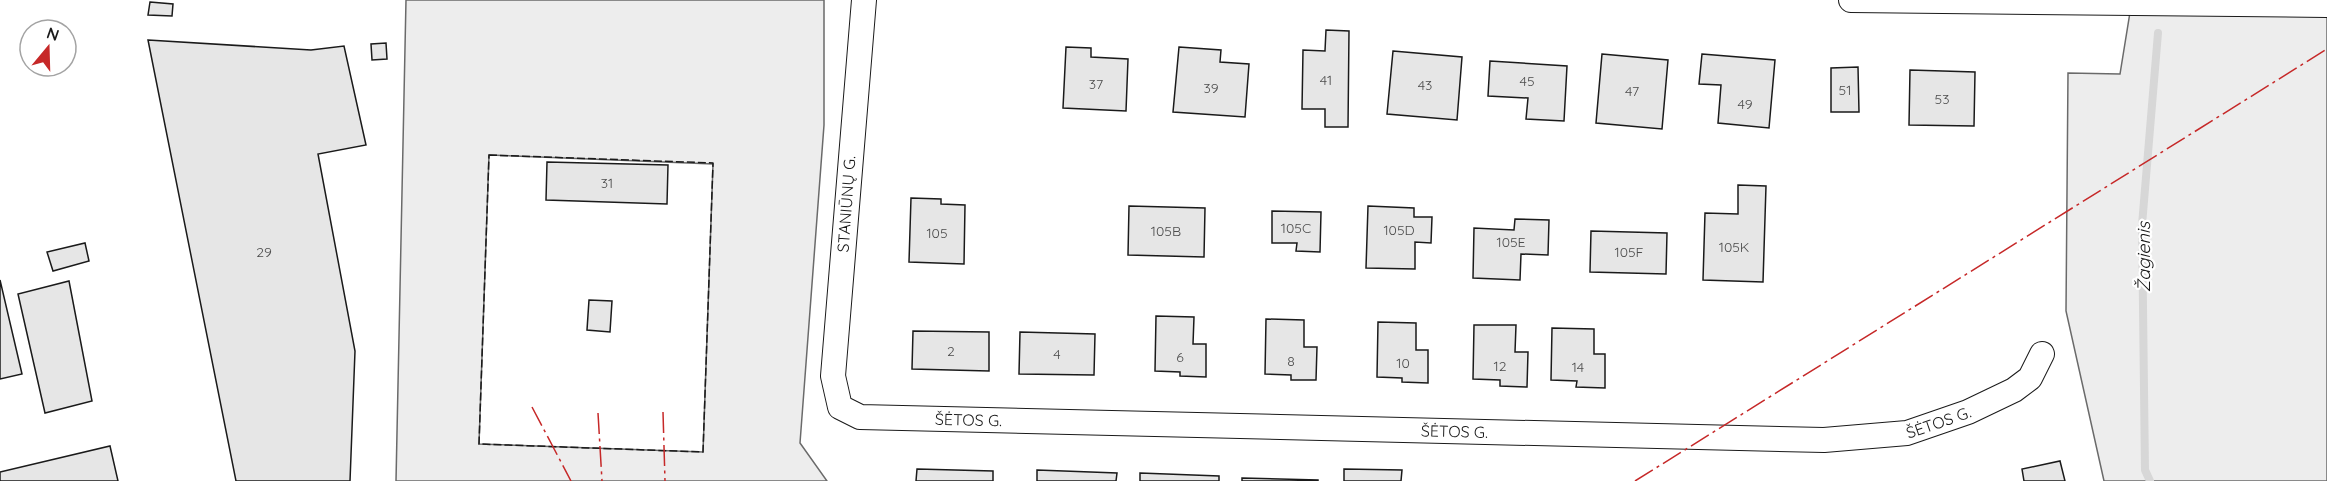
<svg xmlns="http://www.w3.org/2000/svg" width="2327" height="481" font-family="Quicksand,sans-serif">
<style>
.built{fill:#ededed;stroke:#6a6a6a;stroke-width:1.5;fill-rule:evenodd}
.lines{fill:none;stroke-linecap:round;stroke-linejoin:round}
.stream{stroke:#d7d7d7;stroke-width:8}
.building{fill:#e6e6e6;stroke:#1a1a1a;stroke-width:1.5}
.street-casing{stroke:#1a1a1a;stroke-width:26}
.street{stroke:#fff;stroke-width:24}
.fence{stroke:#1a1a1a;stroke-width:1.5;stroke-dasharray:8 3;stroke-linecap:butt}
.power{stroke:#c62828;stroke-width:1.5;stroke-dasharray:21 4.5 3 4.5;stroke-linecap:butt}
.labels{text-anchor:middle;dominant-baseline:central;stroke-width:4.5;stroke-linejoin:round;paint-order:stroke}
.number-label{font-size:14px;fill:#4d4d4d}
.street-label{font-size:16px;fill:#1a1a1a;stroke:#fff}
.water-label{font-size:18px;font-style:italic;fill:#1a1a1a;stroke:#fff}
</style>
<rect width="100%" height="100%" fill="#fff"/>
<g class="built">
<path d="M 406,0 L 824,0 L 824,125 L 800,443 L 827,481 L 396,481 ZM 489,155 L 713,164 L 703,452 L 479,444 Z"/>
<path d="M 2132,0 L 2327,0 L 2327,481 L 2104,481 L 2066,311 L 2068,73 L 2120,74 Z"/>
</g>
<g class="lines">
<path class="stream" d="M 2150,481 L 2145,470 L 2142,225 L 2158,33"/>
</g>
<g class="building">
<path d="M 150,2 L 173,4 L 172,16 L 148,15 Z"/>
<path d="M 1326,30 L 1349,31 L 1348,127 L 1325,127 L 1325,109 L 1302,109 L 1303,50 L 1325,51 Z"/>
<path d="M 148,40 L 311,50 L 344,46 L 366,145 L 318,154 L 355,351 L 350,481 L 236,481 Z"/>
<path d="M 386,43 L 387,59 L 372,60 L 371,44 Z"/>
<path d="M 1066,47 L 1091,48 L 1091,57 L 1128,59 L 1126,111 L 1063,108 Z"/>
<path d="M 1179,47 L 1221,50 L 1220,62 L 1249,64 L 1245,117 L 1173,112 Z"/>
<path d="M 1393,51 L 1462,57 L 1457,120 L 1387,114 Z"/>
<path d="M 1602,54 L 1668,60 L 1662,129 L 1596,123 Z"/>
<path d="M 1702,54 L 1775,60 L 1769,128 L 1718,123 L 1721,85 L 1699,84 Z"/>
<path d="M 1490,61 L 1567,66 L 1564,121 L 1526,119 L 1528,98 L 1488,96 Z"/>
<path d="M 1858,67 L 1859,112 L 1831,112 L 1831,68 Z"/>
<path d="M 1910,70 L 1975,72 L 1974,126 L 1909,125 Z"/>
<path d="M 547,162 L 668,165 L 667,204 L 546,200 Z"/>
<path d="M 1738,185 L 1766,186 L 1763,282 L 1703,280 L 1705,213 L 1738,214 Z"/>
<path d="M 911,198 L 941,199 L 941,204 L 965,205 L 964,264 L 909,262 Z"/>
<path d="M 1129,206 L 1205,208 L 1204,257 L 1128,255 Z"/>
<path d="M 1368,206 L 1414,208 L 1414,217 L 1432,217 L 1431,243 L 1415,242 L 1415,269 L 1366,268 Z"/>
<path d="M 1272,211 L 1321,212 L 1320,252 L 1296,251 L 1297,243 L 1272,243 Z"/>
<path d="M 1515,219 L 1549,220 L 1548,255 L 1521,254 L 1520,280 L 1473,278 L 1474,228 L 1514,230 Z"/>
<path d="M 1591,231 L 1667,233 L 1666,274 L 1590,272 Z"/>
<path d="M 85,243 L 89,261 L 53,271 L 47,252 Z"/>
<path d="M 0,280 L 22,374 L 0,379 Z"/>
<path d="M 69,281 L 92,401 L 45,413 L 18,294 Z"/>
<path d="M 589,300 L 612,301 L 610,332 L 587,330 Z"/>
<path d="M 1156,316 L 1194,317 L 1193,344 L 1206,344 L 1206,377 L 1180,376 L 1180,372 L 1155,371 Z"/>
<path d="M 1266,319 L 1304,320 L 1304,347 L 1317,347 L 1316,380 L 1291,380 L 1291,375 L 1265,374 Z"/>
<path d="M 1378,322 L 1416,323 L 1416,350 L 1428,350 L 1428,383 L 1402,382 L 1402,378 L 1377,377 Z"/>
<path d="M 1474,325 L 1516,325 L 1515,352 L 1528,352 L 1527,387 L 1500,386 L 1500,380 L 1473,379 Z"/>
<path d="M 1552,328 L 1594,329 L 1594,354 L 1605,354 L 1605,388 L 1576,387 L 1577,381 L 1551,380 Z"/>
<path d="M 913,331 L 989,332 L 989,371 L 912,369 Z"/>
<path d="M 1020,332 L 1095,334 L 1094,375 L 1019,374 Z"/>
<path d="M 110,446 L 118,481 L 0,481 L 0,472 Z"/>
<path d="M 2060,461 L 2065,481 L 2024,481 L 2022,469 Z"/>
<path d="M 917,469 L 993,471 L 993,481 L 916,481 Z"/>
<path d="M 1344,469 L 1402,470 L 1401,481 L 1344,481 Z"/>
<path d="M 1037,470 L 1117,473 L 1116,481 L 1037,481 Z"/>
<path d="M 1140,473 L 1219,476 L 1219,481 L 1140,481 Z"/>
<path d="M 1242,478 L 1318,480 L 1318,481 L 1242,481 Z"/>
</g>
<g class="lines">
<defs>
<g id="street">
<path id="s1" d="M 864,0 L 833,376 L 840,407 L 860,417 L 1824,440 L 1907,433 L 1968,412 L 2014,390 L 2030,378 L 2042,354"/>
<path d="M 1851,0 L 2327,5"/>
</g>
</defs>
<use href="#street" class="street-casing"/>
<use href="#street" class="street"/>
<path class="fence" d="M 489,155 L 713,163 L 703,452 L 479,444 Z"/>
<g class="power">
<path d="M 532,407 L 571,481"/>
<path d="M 663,412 L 665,481"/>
<path d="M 598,413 L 602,481"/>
<path d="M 1635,481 L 2327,49"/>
</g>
</g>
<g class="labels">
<g class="number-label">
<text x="1326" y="80">41</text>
<text x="1527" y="81">45</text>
<text x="1096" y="84">37</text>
<text x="1425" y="85">43</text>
<text x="1211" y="88">39</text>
<text x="1845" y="90">51</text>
<text x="1632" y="91">47</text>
<text x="1942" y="99">53</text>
<text x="1745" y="104">49</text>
<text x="607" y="183">31</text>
<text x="1296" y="228">105C</text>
<text x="1399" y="230">105D</text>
<text x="1166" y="231">105B</text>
<text x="937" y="233">105</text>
<text x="1511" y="242">105E</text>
<text x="1734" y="247">105K</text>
<text x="264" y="252">29</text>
<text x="1629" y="252">105F</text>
<text x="951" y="351">2</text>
<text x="1057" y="354">4</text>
<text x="1180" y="357">6</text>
<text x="1291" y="361">8</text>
<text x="1403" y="363">10</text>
<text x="1500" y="366">12</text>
<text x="1578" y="367">14</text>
</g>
<g class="street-label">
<text transform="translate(846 204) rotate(-86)">STANIŪNŲ G.</text>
<text stroke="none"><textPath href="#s1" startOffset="540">ŠĖTOS G.</textPath></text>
<text stroke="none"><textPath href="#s1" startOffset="1512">ŠĖTOS G.</textPath></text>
<text stroke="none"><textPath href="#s1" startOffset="1026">ŠĖTOS G.</textPath></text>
</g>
<g class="water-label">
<text transform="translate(2143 257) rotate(-90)">Žagienis</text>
</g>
</g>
<g transform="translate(48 48) rotate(19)"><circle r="28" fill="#ffffff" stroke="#a3a3a3" stroke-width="1.5"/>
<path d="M0-4.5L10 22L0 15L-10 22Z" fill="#c62828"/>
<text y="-9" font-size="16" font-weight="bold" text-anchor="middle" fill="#1a1a1a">N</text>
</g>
</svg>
